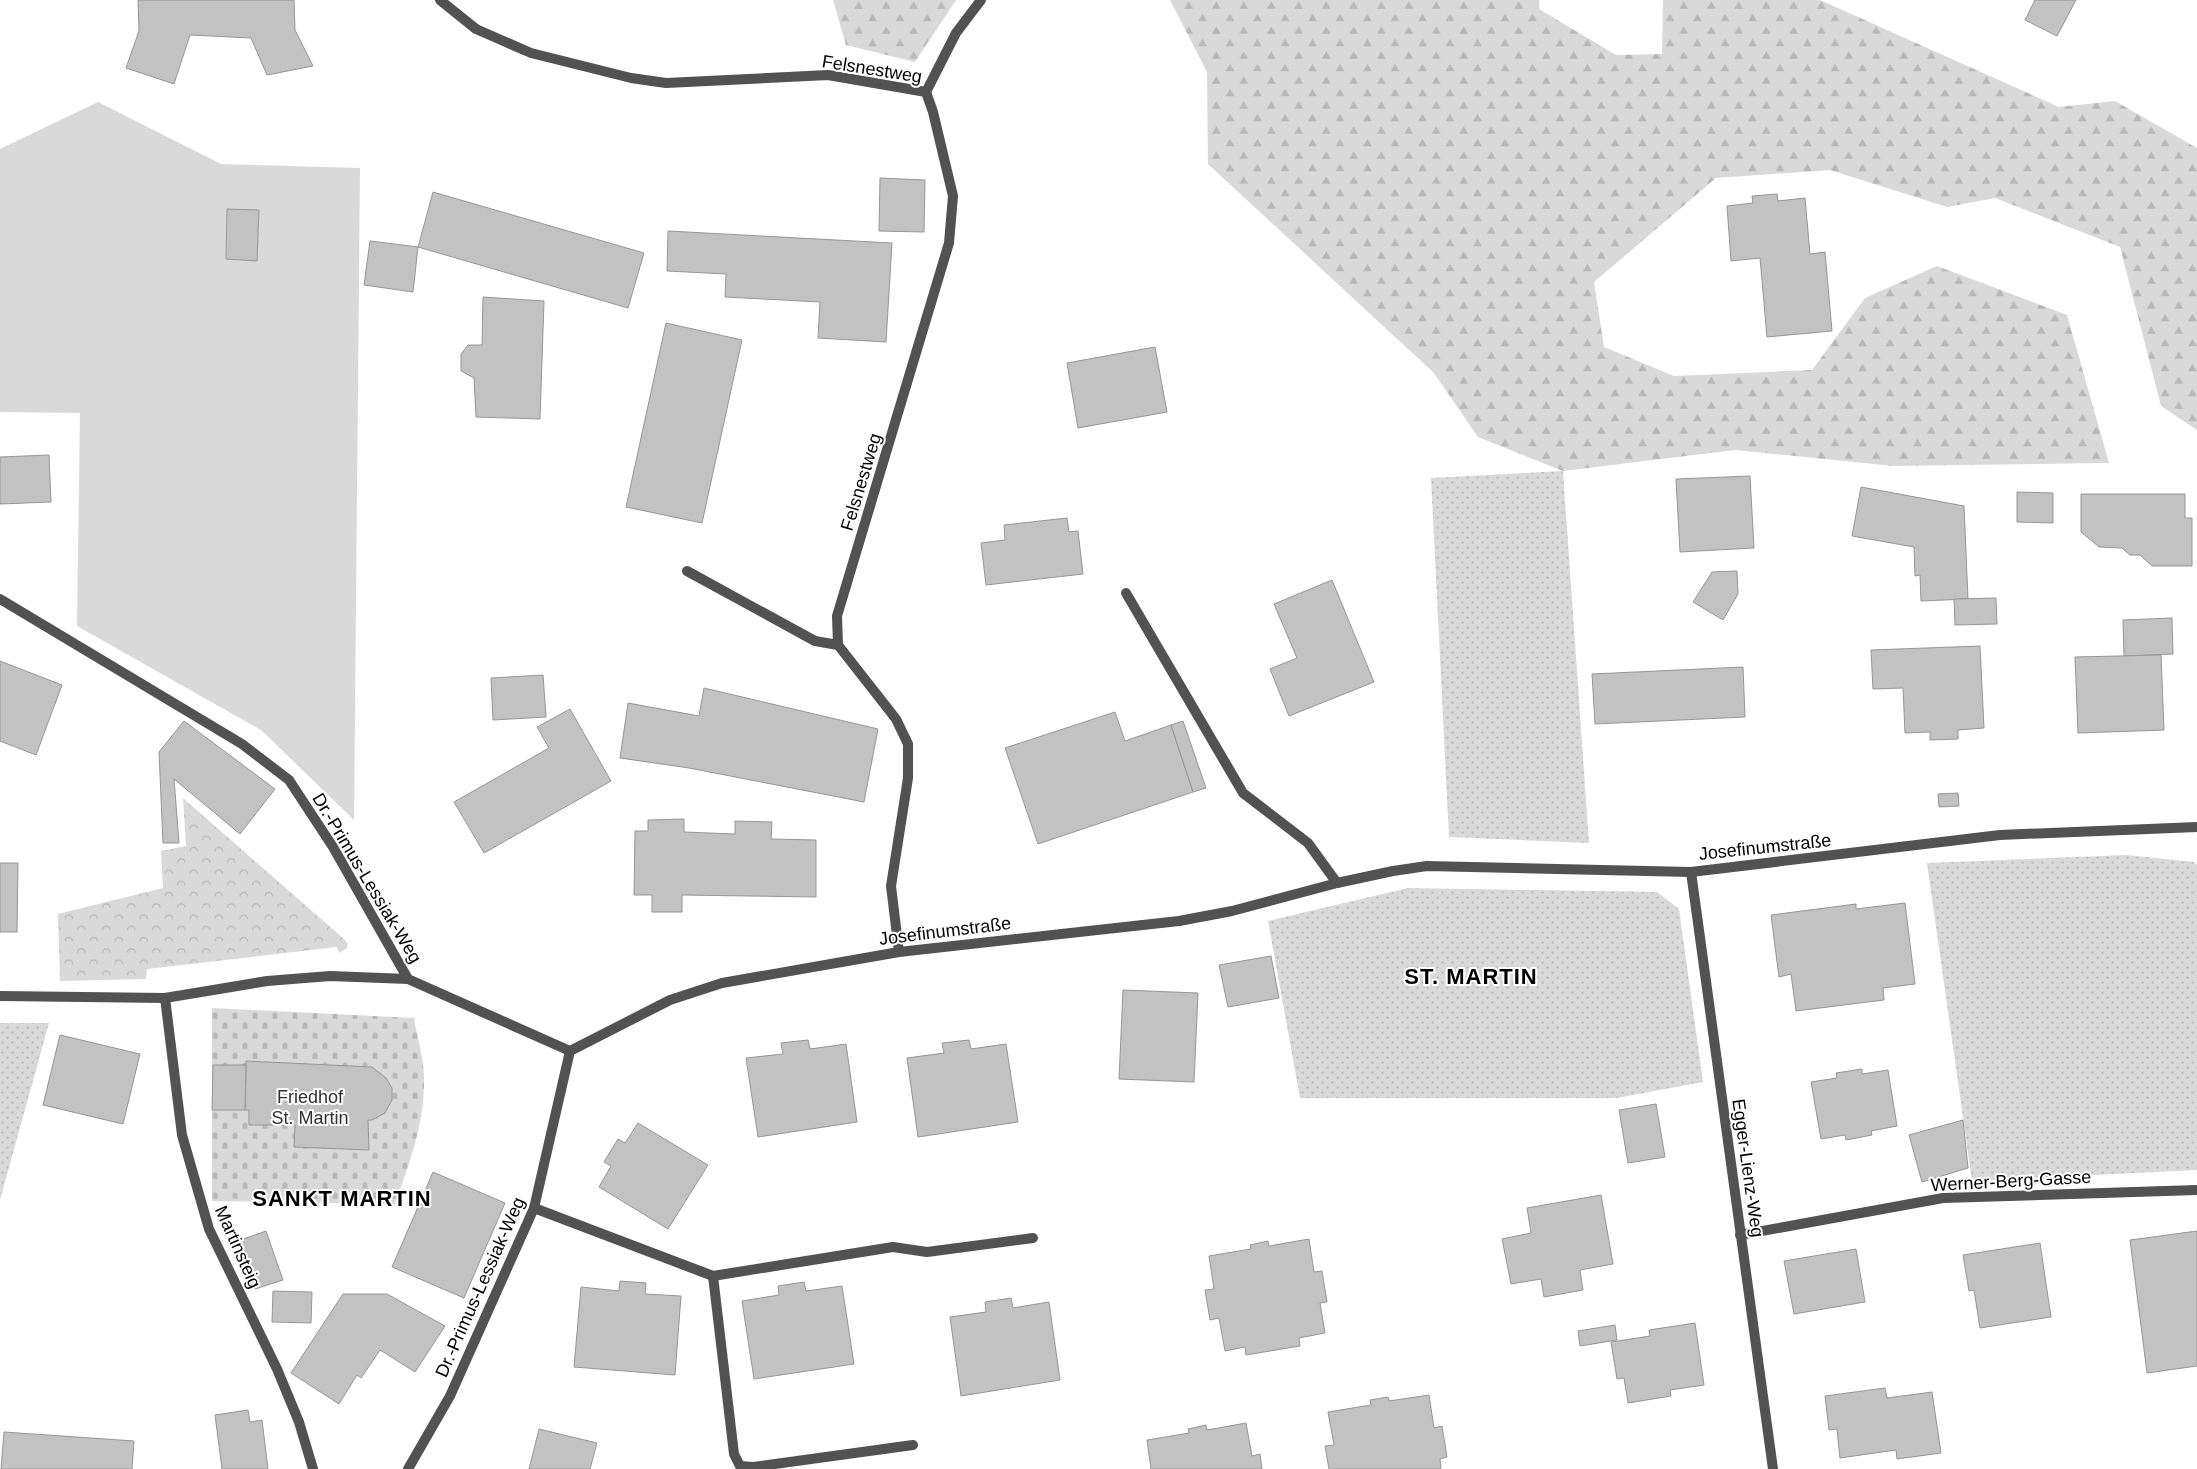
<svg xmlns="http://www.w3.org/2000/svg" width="2197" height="1469" font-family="Arial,sans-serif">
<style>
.grass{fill:url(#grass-dots)}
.forest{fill:url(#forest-firs)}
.cemetery{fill:url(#cemetery-stones)}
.park{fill:url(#park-crowns)}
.garden{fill:#d9d9d9}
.building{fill:#c2c2c2;stroke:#969696}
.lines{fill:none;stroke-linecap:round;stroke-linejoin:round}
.lane{stroke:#525252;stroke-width:10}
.street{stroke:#525252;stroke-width:10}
.labels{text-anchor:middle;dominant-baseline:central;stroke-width:4;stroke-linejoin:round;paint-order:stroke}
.street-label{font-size:18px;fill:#000;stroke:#fff}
.park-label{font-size:18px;fill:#303030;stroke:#fff}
.district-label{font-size:22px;font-weight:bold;letter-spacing:1px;fill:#000;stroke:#fff}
</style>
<defs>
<pattern id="grass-dots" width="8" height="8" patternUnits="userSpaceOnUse" patternTransform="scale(1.25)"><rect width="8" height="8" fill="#d9d9d9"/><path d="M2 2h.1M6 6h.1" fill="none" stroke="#b8b8b8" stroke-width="1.8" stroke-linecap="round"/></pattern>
<pattern id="forest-firs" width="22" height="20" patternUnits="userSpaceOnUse" patternTransform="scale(1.25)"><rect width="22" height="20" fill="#d9d9d9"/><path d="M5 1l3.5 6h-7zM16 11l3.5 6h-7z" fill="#b8b8b8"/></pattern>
<pattern id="cemetery-stones" width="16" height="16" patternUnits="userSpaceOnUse" patternTransform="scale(1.25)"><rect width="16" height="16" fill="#d9d9d9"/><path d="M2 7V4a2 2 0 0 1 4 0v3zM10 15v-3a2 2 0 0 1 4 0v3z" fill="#b8b8b8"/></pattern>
<pattern id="park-crowns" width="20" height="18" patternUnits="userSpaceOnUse" patternTransform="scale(1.25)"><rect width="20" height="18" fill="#d9d9d9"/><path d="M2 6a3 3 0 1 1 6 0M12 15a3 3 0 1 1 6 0" fill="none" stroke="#b8b8b8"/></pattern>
</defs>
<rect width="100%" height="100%" fill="#fff"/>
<g class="grass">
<path d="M 1563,471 L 1589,843 L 1449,837 L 1431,478 Z"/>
<path d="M 2126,855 L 2194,862 L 2197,865 L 2197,1170 L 1972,1181 L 1927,863 Z"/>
<path d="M 1408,888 L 1657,892 L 1679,909 L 1703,1082 L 1617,1098 L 1300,1098 L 1268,921 Z"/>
<path d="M 0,1023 L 49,1023 L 0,1200 Z"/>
</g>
<g class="forest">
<path d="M 833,0 L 956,0 L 915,62 L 846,45 Z"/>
<path d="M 1170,0 L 1539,0 L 1539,9 L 1616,55 L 1662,54 L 1663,0 L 1820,0 L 2059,107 L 2115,101 L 2197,148 L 2197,430 L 2161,406 L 2120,247 L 1995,198 L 1947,207 L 1830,170 L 1716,178 L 1594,282 L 1604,347 L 1674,376 L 1812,370 L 1865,298 L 1937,266 L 2067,315 L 2109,463 L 1893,466 L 1735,450 L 1563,471 L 1478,437 L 1434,373 L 1208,164 L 1207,72 Z"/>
</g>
<path class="cemetery" d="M 212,1008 L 414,1018 C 417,1038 425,1061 424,1082 C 424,1125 409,1164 395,1204 L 212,1201 Z"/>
<path class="park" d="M 183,798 L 344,939 L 348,944 L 347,948 L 339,953 L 337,947 L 147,969 L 146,979 L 60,981 L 58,914 L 163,888 L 161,851 L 186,846 Z"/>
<path class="garden" d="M 98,102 L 221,164 L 360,168 L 354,820 L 261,730 L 77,626 L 80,413 L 0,412 L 0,149 Z"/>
<g class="building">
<path d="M 138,0 L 294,0 L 295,30 L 313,66 L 267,75 L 251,38 L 190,35 L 174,84 L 126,68 L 139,31 Z"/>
<path d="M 2035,0 L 2076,0 L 2057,36 L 2025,20 Z"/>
<path d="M 880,178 L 925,180 L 924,232 L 879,231 Z"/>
<path d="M 433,192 L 644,253 L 628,308 L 418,247 Z"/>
<path d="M 1777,194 L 1778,201 L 1805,198 L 1810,254 L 1825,252 L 1832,331 L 1767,337 L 1760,258 L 1731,261 L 1727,206 L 1753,203 L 1752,196 Z"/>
<path d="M 227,209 L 259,210 L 257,261 L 226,259 Z"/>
<path d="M 668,231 L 892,243 L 886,342 L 818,338 L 820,302 L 725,297 L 726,274 L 667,271 Z"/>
<path d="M 370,241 L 418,247 L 413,292 L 364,285 Z"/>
<path d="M 483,297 L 544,301 L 540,419 L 476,417 L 474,378 L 461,371 L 461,354 L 468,345 L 482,345 Z"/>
<path d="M 666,323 L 742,340 L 702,523 L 626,507 Z"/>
<path d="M 1155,347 L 1167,412 L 1078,428 L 1067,363 Z"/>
<path d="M 49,455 L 51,502 L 0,504 L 0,457 Z"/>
<path d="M 1750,476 L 1754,548 L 1680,552 L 1676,479 Z"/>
<path d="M 1861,487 L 1964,506 L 1968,599 L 1921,601 L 1920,575 L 1915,576 L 1914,547 L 1852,536 Z"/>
<path d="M 2017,492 L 2053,493 L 2053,523 L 2017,522 Z"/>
<path d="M 2081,494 L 2185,494 L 2185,518 L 2192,518 L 2192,566 L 2152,566 L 2140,555 L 2130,555 L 2122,548 L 2099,547 L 2081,532 Z"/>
<path d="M 1067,518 L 1069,532 L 1078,531 L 1083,574 L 986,585 L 981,543 L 1005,540 L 1004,525 Z"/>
<path d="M 1737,571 L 1738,594 L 1723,620 L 1693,602 L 1712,572 Z"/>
<path d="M 1332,580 L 1374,682 L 1289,716 L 1270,669 L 1297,658 L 1274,604 Z"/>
<path d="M 1996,598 L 1997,624 L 1955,625 L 1954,599 Z"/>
<path d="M 2172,618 L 2173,654 L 2124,656 L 2123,620 Z"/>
<path d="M 1980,646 L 1984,728 L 1958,730 L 1958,739 L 1930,740 L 1930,732 L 1905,733 L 1903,688 L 1873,689 L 1871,650 Z"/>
<path d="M 2161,655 L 2164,730 L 2078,733 L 2075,657 Z"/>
<path d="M 0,661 L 62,685 L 36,755 L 0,741 Z"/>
<path d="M 1743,667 L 1745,717 L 1595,724 L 1592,674 Z"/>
<path d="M 543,675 L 546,717 L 493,720 L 491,678 Z"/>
<path d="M 704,688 L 878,729 L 864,802 L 689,768 L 620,758 L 628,703 L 699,716 Z"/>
<path d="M 570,709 L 611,781 L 484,853 L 454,802 L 549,748 L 537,727 Z"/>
<path d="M 1115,712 L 1125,741 L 1171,725 L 1193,792 L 1038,844 L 1005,748 Z"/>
<path d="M 184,721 L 275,789 L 240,834 L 174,779 L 179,843 L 163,843 L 159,752 Z"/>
<path d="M 1183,721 L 1206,788 L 1193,792 L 1171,725 Z"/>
<path d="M 1958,793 L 1959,806 L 1939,807 L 1938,794 Z"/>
<path d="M 684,819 L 684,832 L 735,834 L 735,821 L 772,822 L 771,839 L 816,840 L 816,897 L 682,895 L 682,912 L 652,912 L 652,895 L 634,895 L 635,831 L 648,831 L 648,820 Z"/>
<path d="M 0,863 L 18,863 L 17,932 L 0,932 Z"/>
<path d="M 1905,903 L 1915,984 L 1883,988 L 1884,1000 L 1796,1011 L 1791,974 L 1779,977 L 1771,915 L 1856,904 L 1856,909 Z"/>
<path d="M 1271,956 L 1279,998 L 1228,1007 L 1219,965 Z"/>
<path d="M 1123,990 L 1198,993 L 1194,1082 L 1119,1079 Z"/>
<path d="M 60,1035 L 140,1054 L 123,1124 L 43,1105 Z"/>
<path d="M 808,1040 L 810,1049 L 846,1044 L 857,1122 L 758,1137 L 746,1058 L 783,1054 L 781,1043 Z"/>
<path d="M 969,1040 L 971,1049 L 1006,1044 L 1018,1122 L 918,1137 L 907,1058 L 944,1053 L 942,1043 Z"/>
<path d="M 246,1061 L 372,1067 L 386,1078 L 392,1088 L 392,1100 L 385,1113 L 372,1120 L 368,1120 L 369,1150 L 294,1147 L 295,1125 L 249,1125 L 249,1110 L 245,1110 Z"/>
<path d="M 213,1065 L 246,1065 L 245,1110 L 212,1110 Z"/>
<path d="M 1862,1069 L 1862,1074 L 1888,1070 L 1897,1126 L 1871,1131 L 1872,1135 L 1846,1140 L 1845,1135 L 1821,1139 L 1811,1082 L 1837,1078 L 1836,1073 Z"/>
<path d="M 1656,1104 L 1665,1157 L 1628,1163 L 1619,1110 Z"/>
<path d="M 1963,1120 L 1968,1168 L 1922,1182 L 1909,1135 Z"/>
<path d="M 638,1123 L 708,1165 L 668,1229 L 599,1187 L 611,1166 L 604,1162 L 618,1139 L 625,1143 Z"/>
<path d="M 433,1172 L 505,1203 L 464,1298 L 392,1267 Z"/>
<path d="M 1601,1195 L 1613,1264 L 1580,1270 L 1583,1290 L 1544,1297 L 1541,1279 L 1511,1284 L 1502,1239 L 1531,1233 L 1527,1208 Z"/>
<path d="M 266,1231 L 283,1280 L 255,1289 L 238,1241 Z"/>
<path d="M 2197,1231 L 2197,1366 L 2147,1373 L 2130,1240 Z"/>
<path d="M 1309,1239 L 1314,1272 L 1322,1271 L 1327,1302 L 1320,1303 L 1325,1333 L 1299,1338 L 1300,1346 L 1246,1355 L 1245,1347 L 1225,1351 L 1219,1318 L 1210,1320 L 1205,1290 L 1214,1289 L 1209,1256 L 1251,1249 L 1250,1245 L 1268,1241 L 1269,1246 Z"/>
<path d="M 2040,1243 L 2051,1317 L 1980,1328 L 1974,1290 L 1969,1291 L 1963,1255 Z"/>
<path d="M 1856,1249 L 1865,1302 L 1794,1314 L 1784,1261 Z"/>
<path d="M 620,1281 L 646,1283 L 645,1294 L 681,1296 L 675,1375 L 574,1367 L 581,1287 L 619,1291 Z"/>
<path d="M 804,1282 L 806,1291 L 842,1286 L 854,1364 L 754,1379 L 742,1301 L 779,1295 L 778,1286 Z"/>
<path d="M 273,1291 L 312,1292 L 311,1323 L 272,1322 Z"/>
<path d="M 343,1294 L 387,1294 L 445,1326 L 415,1372 L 380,1350 L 361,1378 L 357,1375 L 339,1404 L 291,1373 Z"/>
<path d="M 1011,1298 L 1013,1308 L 1049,1302 L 1060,1380 L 961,1396 L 950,1317 L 986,1312 L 985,1302 Z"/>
<path d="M 1695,1323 L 1704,1385 L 1670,1390 L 1671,1396 L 1628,1403 L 1624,1378 L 1617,1379 L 1611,1342 L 1650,1336 L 1649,1330 Z"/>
<path d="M 1615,1325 L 1617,1340 L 1580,1346 L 1578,1331 Z"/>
<path d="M 1885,1388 L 1887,1398 L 1932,1392 L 1941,1453 L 1897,1459 L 1896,1450 L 1840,1458 L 1837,1429 L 1829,1430 L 1825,1396 Z"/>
<path d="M 1429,1395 L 1434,1428 L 1442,1426 L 1447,1457 L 1440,1459 L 1441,1469 L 1329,1469 L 1325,1446 L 1334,1445 L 1328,1412 L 1371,1405 L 1370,1400 L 1388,1397 L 1389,1401 Z"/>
<path d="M 248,1410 L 250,1422 L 262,1420 L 268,1469 L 222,1469 L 215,1415 Z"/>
<path d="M 1246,1423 L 1252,1456 L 1260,1454 L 1262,1469 L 1151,1469 L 1147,1440 L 1189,1433 L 1188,1429 L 1206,1425 L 1207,1430 Z"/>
<path d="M 539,1429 L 597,1443 L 590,1469 L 529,1469 Z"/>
<path d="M 4,1432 L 134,1441 L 132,1469 L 1,1469 Z"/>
</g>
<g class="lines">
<g class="lane">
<path d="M 926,92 L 956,33 L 981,0"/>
<path d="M 687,571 L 815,641 L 838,645"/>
<path d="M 1126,593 L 1243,793 L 1308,843 L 1337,883"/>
<path d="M 534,1208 L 713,1276 L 893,1247 L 927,1252 L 1033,1238"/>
<path d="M 713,1276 L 734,1454 L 740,1466 L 753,1467 L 913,1445"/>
</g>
<g class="street">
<path d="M 440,0 L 476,29 L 531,53 L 631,78 L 666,83 L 828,75 L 926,92 L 933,112 L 953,196 L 949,243 L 837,616 L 838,645 L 896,719 L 908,744 L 908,778 L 891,886 L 899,952"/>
<path d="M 0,599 L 242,744 L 289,780 L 333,847 L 408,979 L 570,1051"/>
<path d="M 1691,872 L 1773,1469"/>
<path d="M 0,996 L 165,998 L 267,981 L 330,976 L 408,979"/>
<path d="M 165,998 L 182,1135 L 209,1229 L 277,1369 L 299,1422 L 313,1469"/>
<path d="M 570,1051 L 670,1000 L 722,983 L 899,952 L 1179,921 L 1232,911 L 1337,883 L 1393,871 L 1427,866 L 1691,872 L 2000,835 L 2197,827"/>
<path d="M 1740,1235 L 1943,1198 L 2197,1190"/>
<path d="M 408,1469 L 450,1396 L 534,1208 L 570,1051"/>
</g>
</g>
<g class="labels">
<g class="street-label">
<text transform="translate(872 69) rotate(9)">Felsnestweg</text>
<text transform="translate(861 482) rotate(-73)">Felsnestweg</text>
<text transform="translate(1765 847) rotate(-6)">Josefinumstraße</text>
<text transform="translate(367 878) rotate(59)">Dr.-Primus-Lessiak-Weg</text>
<text transform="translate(945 931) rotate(-7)">Josefinumstraße</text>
<text transform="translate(1748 1168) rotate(82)">Egger-Lienz-Weg</text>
<text transform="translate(2011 1181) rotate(-3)">Werner-Berg-Gasse</text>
<text transform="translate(238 1247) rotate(66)">Martinsteig</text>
<text transform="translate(480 1287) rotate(-66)">Dr.-Primus-Lessiak-Weg</text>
</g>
<g class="park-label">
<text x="310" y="1097">Friedhof<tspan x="310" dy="21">St. Martin</tspan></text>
</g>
<g class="district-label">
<text x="1471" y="976">ST. MARTIN</text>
<text x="342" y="1198">SANKT MARTIN</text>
</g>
</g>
</svg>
